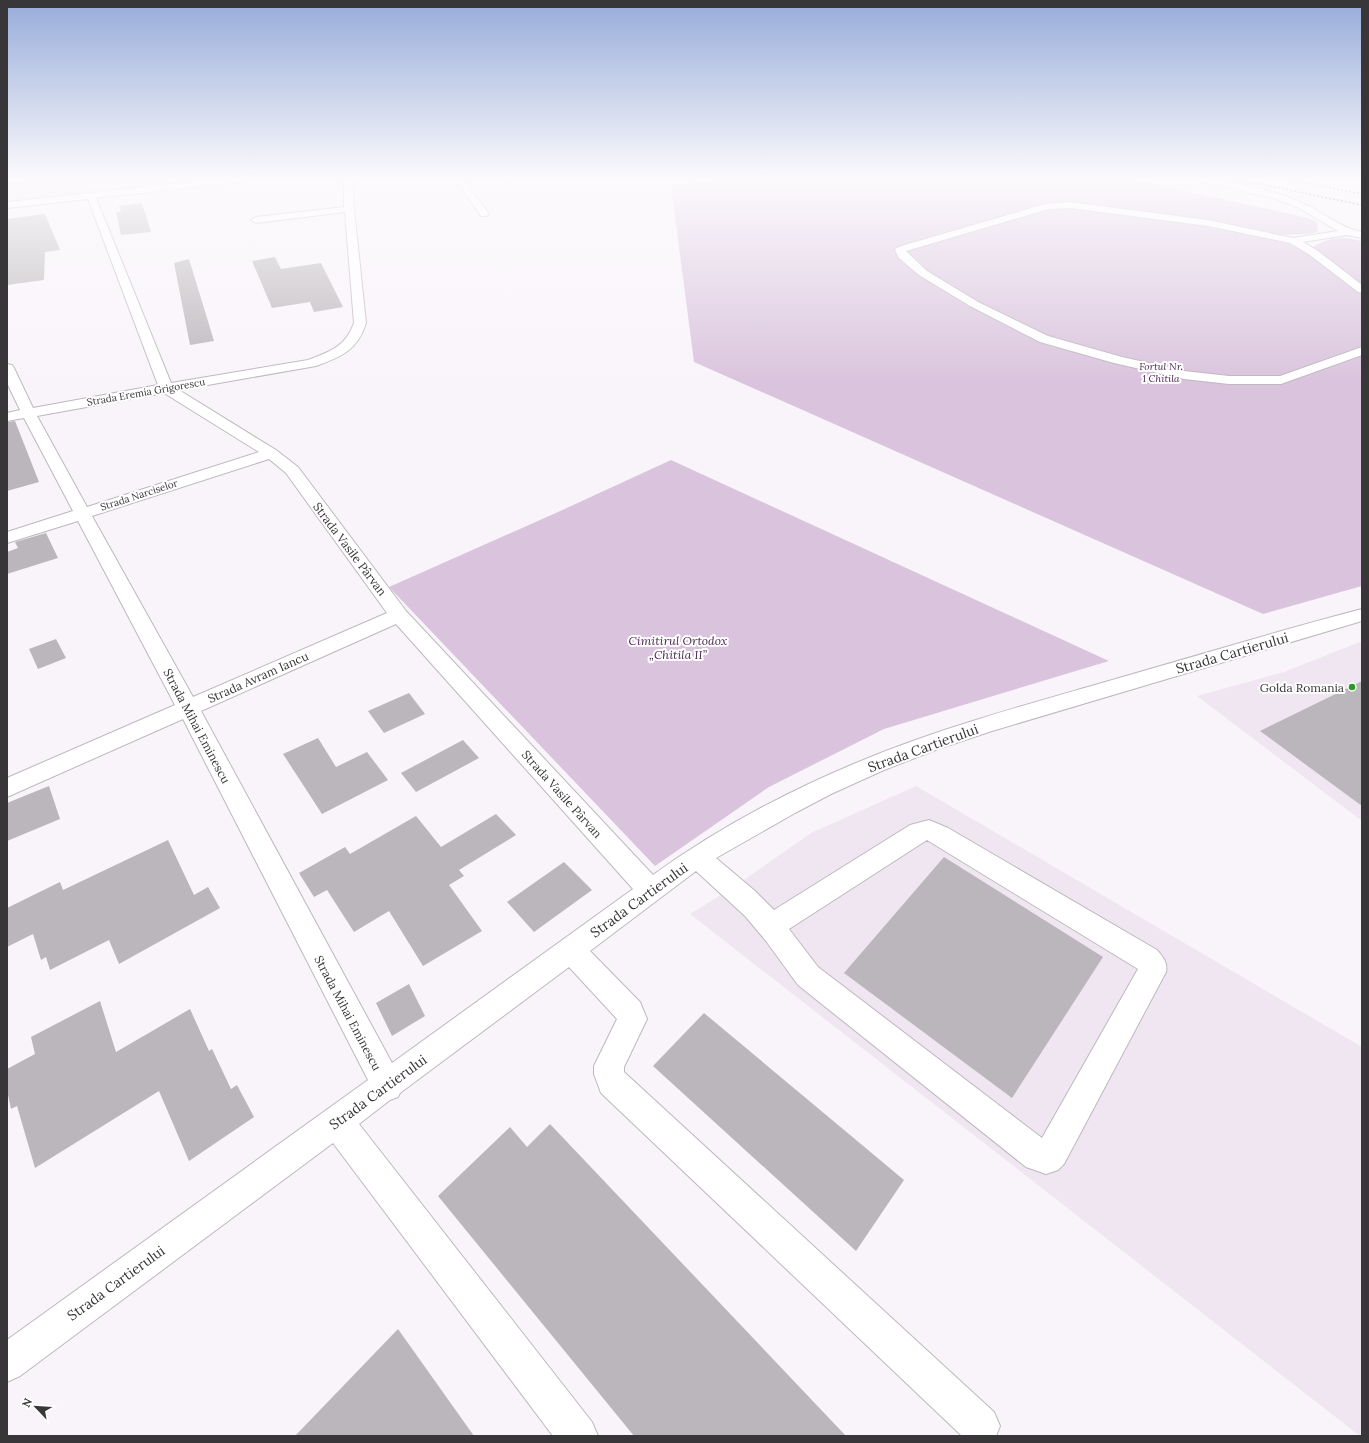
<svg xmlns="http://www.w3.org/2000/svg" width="1369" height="1443" font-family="Lora,serif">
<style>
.built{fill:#f0e6f1}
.green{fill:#dac4dd}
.building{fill:#bbb6bb}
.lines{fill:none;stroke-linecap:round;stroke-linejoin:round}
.minor-casing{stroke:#bdb8bd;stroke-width:2}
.minor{fill:#fff;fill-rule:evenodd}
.rail{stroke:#4f4c4f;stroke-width:1.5;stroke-dasharray:2 2;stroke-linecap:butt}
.poi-dot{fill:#2d9925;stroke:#fff;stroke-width:1.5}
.labels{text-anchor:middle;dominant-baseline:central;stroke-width:4;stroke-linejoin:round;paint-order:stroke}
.far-park-label{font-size:10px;font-style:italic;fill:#4e2754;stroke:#fff}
.far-street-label{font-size:10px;fill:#383638;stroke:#fff}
.street-label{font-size:12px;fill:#383638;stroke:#fff}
.park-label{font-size:12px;font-style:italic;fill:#4e2754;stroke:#fff}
.poi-label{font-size:12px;fill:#383638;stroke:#fff;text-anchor:end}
.near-street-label{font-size:14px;fill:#383638;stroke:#fff}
</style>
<rect width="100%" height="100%" fill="#f9f4fa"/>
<g class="built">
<path d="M 7,179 L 207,179 L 7,202 Z"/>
<path d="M 1362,641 L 1362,821 L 1197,696 L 1284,672 Z"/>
<path d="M 916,786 L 1362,1047 L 1362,1436 L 1360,1436 L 690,914 L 734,887 L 811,833 Z"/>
</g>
<g class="green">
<path d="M 723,179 L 1118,179 L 1144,182 L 1308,218 L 1317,222 L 1318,229 L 1317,232 L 1309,234 L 1281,235 L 1313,247 C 1329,237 1343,236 1361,241 L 1362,242 L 1362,586 L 1263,614 L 694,362 L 671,186 Z"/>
<path d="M 671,460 L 1109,661 L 884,729 L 769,787 L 655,866 L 389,587 L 558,512 Z"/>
</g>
<g class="building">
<path d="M 142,203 L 151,232 L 121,235 L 116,212 L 121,212 L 119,206 Z"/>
<path d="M 45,214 L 60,250 L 45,252 L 44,280 L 7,285 L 7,219 Z"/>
<path d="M 275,257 L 281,269 L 321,263 L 343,307 L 314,312 L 310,302 L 272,308 L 252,261 Z"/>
<path d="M 189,259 L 214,341 L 190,345 L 174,263 Z"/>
<path d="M 15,421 L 39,482 L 7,491 L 7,422 Z"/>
<path d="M 46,533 L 58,558 L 7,574 L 7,552 L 18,548 L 15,542 Z"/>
<path d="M 56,639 L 66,658 L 38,669 L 29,649 Z"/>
<path d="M 1362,681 L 1362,806 L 1260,731 Z"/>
<path d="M 409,693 L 425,714 L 384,733 L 368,711 Z"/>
<path d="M 318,738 L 336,767 L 367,752 L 388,780 L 322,814 L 283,754 Z"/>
<path d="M 463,740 L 479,758 L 416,792 L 401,773 Z"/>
<path d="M 49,786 L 60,819 L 7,841 L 7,803 Z"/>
<path d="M 496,814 L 516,835 L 459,870 L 464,876 L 449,885 L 482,931 L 423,966 L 389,911 L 354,932 L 327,890 L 314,897 L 299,873 L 345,847 L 350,854 L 416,816 L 441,847 Z"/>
<path d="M 168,840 L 194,895 L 208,887 L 220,908 L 119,964 L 109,940 L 50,970 L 46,957 L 41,960 L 33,934 L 7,947 L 7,908 L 60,882 L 63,890 Z"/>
<path d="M 944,857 L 1103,957 L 1012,1098 L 844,973 Z"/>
<path d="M 564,862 L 592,890 L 534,932 L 507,902 Z"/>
<path d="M 409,984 L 425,1016 L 392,1036 L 376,1003 Z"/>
<path d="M 100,1001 L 116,1052 L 190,1009 L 209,1051 L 212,1049 L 231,1089 L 237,1085 L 254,1117 L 189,1161 L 159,1091 L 35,1168 L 17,1106 L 11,1109 L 7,1090 L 7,1069 L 35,1054 L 31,1037 Z"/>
<path d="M 704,1013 L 904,1180 L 856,1251 L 653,1066 Z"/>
<path d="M 550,1124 L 846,1436 L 634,1436 L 438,1196 L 510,1127 L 527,1147 Z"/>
<path d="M 398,1329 L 474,1436 L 295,1436 Z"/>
</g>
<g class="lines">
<defs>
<g id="minor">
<path d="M 219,179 L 246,179 L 242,182 L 96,198 L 171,383 L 308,360 C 330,352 346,346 354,323 L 345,212 L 256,223 L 251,220 L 256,217 L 344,207 L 344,179 L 352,179 L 354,209 L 366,323 C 358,350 341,357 316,366 L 179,390 L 276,450 L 298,467 L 406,611 L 653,875 C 750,805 861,755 976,720 C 1023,705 1071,692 1119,678 C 1200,655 1281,630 1362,609 L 1362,621 L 992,731 L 938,749 L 884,770 L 831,794 L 795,813 L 716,858 L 755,891 L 774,910 L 910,825 L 929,820 L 948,828 L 1157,950 C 1163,957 1168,963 1166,972 L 1064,1164 L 1058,1170 L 1046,1174 L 1026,1167 L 798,985 L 766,941 L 745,916 L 696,871 L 590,951 L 640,1002 L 647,1019 L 624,1067 L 624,1072 L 994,1412 L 1000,1426 L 996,1436 L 962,1436 L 601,1093 L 594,1074 L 594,1066 L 617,1019 L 569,967 L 400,1093 L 398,1097 L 390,1100 L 359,1124 L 592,1422 L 598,1436 L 553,1436 L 333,1143 L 20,1376 L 7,1382 L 7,1340 L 368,1080 L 183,719 L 7,797 L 7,778 L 175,705 L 78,521 L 7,543 L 7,532 L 73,511 L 24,418 L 7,421 L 7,413 L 20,410 L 7,383 L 7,364 L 12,365 L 14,368 L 33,408 L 158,385 L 88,199 L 7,208 L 7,202 ZM 164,393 L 259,452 L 87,507 L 37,416 ZM 269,459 L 286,473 L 387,613 L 193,697 L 92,516 ZM 396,624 L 633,889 L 392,1063 L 201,711 ZM 927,840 L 1138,969 L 1042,1138 L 818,967 L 789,929 Z"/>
<path d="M 455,179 L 463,179 L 489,214 L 487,216 L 481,216 Z"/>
<path d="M 1197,179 C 1224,179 1280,191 1304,204 C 1324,213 1341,228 1362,232 L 1362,238 L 1347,235 L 1303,242 L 1318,251 L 1362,285 L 1362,293 L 1358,292 L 1310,255 L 1290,243 L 1208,226 L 1070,208 L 1049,209 L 906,251 L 927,271 L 978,302 L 1048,336 L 1122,357 L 1184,371 L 1229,376 L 1280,376 L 1362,347 L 1362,355 L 1281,384 L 1229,384 L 1184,379 L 1114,363 L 1040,342 L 970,306 L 919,275 L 899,258 L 895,250 L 896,248 L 908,244 L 1045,204 L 1070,202 L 1208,220 L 1293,238 L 1338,231 L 1297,207 L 1273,198 L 1198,181 Z"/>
</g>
</defs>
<use href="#minor" class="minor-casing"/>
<use href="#minor" class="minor"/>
<g class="rail">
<path d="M 1235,179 L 1362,205"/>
<path d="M 1286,179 L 1362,194"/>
<path d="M 7,184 L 53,179"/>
</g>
</g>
<linearGradient id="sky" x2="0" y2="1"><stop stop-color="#97acd9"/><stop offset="0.47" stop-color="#fcfafd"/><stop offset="1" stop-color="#fcfafd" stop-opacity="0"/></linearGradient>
<rect width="1369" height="381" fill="url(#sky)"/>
<circle class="poi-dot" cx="1352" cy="687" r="4"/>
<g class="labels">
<g class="far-park-label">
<text x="1161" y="366">Fortul Nr.<tspan x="1161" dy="12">1 Chitila</tspan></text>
</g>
<g class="far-street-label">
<text transform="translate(146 392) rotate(-10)">Strada Eremia Grigorescu</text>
<text transform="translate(139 495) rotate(-18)">Strada Narciselor</text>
</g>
<g class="street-label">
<text transform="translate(350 549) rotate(53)">Strada Vasile Pârvan</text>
<text transform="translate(258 677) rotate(-24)">Strada Avram Iancu</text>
<text transform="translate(197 726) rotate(62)">Strada Mihai Eminescu</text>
<text transform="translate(562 794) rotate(48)">Strada Vasile Pârvan</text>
<text transform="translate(348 1013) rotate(62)">Strada Mihai Eminescu</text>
</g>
<g class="park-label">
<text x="678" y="640">Cimitirul Ortodox<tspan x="678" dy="14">„Chitila II”</tspan></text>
</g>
<g class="poi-label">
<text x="1344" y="687">Golda Romania</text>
</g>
<g class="near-street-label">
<text transform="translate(1232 653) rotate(-16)">Strada Cartierului</text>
<text transform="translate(923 748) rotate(-20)">Strada Cartierului</text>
<text transform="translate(639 900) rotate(-36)">Strada Cartierului</text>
<text transform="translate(378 1092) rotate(-36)">Strada Cartierului</text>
<text transform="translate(116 1283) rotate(-36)">Strada Cartierului</text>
</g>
</g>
<rect width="1369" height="1443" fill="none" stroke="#383638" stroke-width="16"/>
<g transform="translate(36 1407) rotate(295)" stroke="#ffffff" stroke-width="3" paint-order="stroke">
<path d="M0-3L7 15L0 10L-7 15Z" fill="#383638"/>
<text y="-6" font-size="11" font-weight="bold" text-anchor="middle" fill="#383638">N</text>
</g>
</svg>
